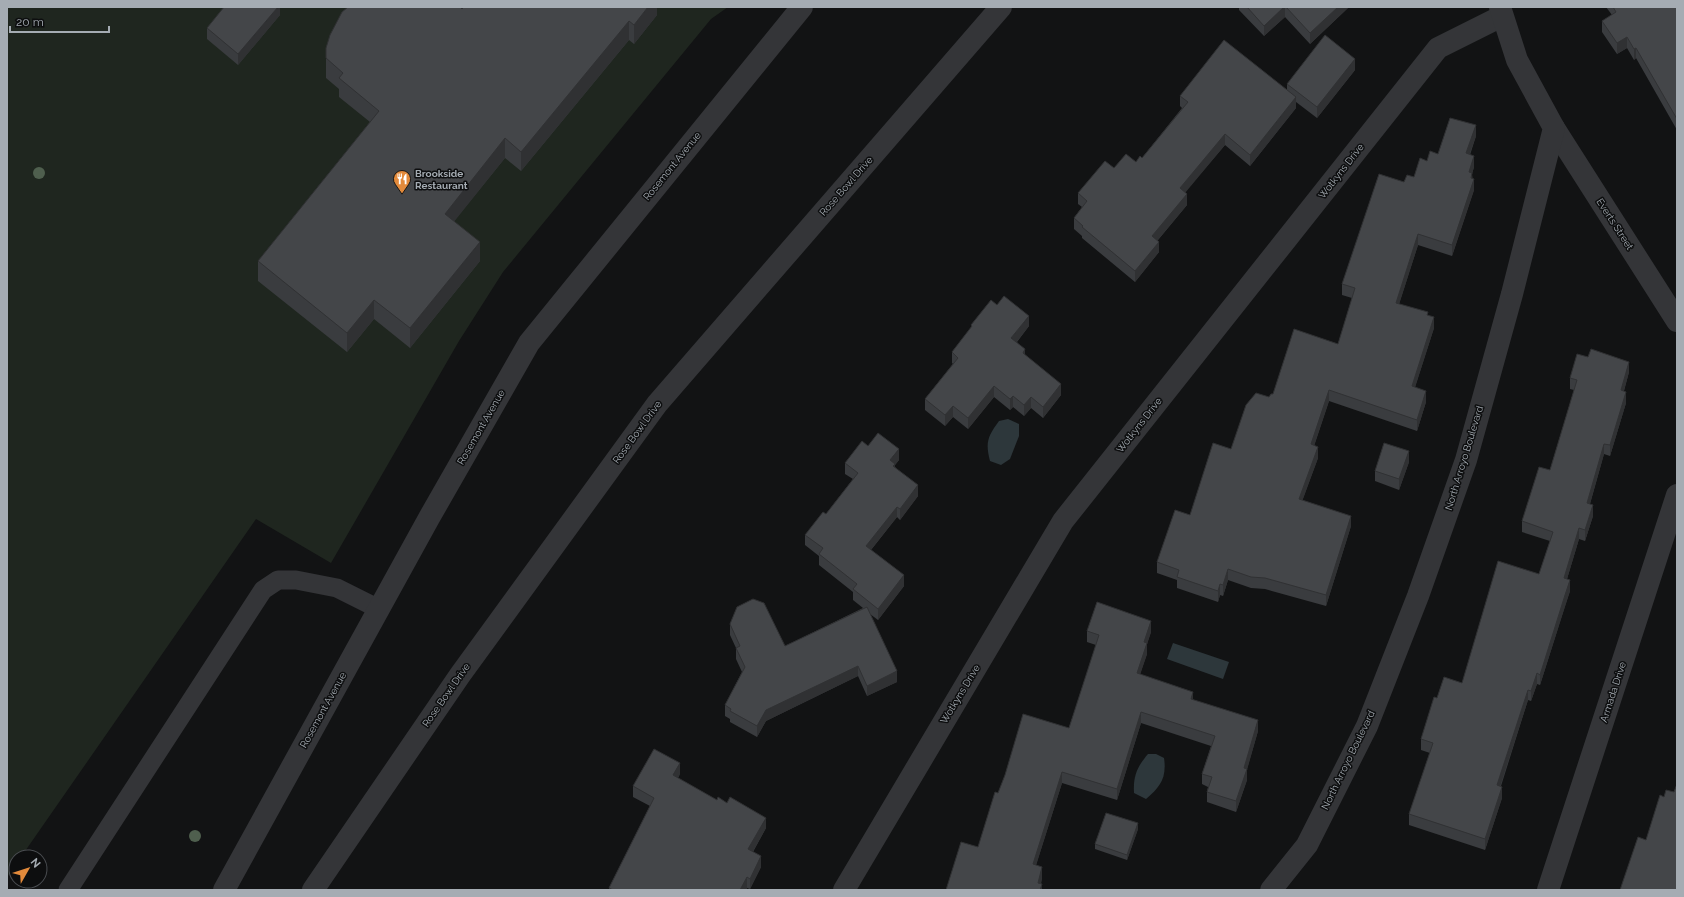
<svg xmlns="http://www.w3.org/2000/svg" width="1684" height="897" font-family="Raleway,sans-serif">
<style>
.green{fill:#1f261f}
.water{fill:#2d373b}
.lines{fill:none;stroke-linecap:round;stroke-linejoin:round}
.service{stroke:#343538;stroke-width:19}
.minor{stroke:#343538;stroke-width:22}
.tertiary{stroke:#343538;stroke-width:22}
.tree{fill:#4f5f4e}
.wall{fill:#3a3c3f}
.shaded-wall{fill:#303133}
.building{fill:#444649;stroke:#303133}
.labels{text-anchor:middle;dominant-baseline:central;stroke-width:3;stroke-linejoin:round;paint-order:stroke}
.street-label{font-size:10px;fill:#a5acb3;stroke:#0d0e0f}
.poi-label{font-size:10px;font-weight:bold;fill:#a5acb3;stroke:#0d0e0f;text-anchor:start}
</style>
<rect width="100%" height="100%" fill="#121314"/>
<path class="green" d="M 7,7 L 728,7 L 711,19 L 503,272 L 459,341 L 331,563 L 256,519 L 21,857 L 16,857 L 16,864 L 7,877 Z"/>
<g class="water">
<path d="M 1008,419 L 1019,424 L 1019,436 L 1010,459 L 1001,465 L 990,461 C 985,442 988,436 999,421 Z"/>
<path d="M 1173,643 L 1229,662 L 1223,679 L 1167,659 Z"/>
<path d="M 1148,754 L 1156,754 L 1164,758 C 1167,778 1160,787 1146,799 L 1134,793 C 1133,776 1137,767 1148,754 Z"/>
</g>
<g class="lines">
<path class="service" d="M 68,890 L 263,590 L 278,580 L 296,580 L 337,588 L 379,609"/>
<g class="minor">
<path d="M 1554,128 L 1677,321"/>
<path d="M 224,890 L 429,518 L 529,343 L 802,7"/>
<path d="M 313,890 L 460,675 L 657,404 L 1001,7"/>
<path d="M 844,890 L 1063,521 L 1438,48 L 1502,16"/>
<path d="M 1548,890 L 1677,495"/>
</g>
<path class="tertiary" d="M 1271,890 L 1307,845 L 1367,726 L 1418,596 L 1466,460 L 1512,294 L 1554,128 L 1517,60 L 1500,7"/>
</g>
<g class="tree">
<circle cx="39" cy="173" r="6"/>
<circle cx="195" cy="836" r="6"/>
</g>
<g class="wall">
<path d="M 280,7 L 280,15 L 238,65 L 207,39 L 207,28 Z"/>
<path d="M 657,7 L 657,15 L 634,44 L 629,40 L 521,171 L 505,158 L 454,221 L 480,261 L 410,348 L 374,319 L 347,352 L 258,281 L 258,261 L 370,122 L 339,97 L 339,89 L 326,78 L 326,48 Z"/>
<path d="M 1239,7 L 1349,7 L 1310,44 L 1285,17 L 1264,36 L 1239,10 Z"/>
<path d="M 1606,7 L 1677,7 L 1677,130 L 1636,58 L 1634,60 L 1627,48 L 1617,54 L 1602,32 L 1602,21 L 1612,15 Z"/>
<path d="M 1355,70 L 1317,118 L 1296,102 L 1296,108 L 1250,166 L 1225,145 L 1185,192 L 1187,205 L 1158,240 L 1159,252 L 1135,282 L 1082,238 L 1082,236 L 1074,229 L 1074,218 L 1082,207 L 1078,204 L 1078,193 L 1114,168 L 1136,162 L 1142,158 L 1182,108 L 1180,106 L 1180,96 L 1287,89 L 1287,84 Z"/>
<path d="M 1476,136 L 1470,155 L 1474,167 L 1472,174 L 1474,190 L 1452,256 L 1418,245 L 1399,304 L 1428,315 L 1434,328 L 1415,387 L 1426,402 L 1417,431 L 1329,401 L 1314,446 L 1318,458 L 1302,501 L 1351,526 L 1326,606 L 1265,589 L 1251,588 L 1228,580 L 1223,596 L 1220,595 L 1218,602 L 1177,588 L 1177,580 L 1157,573 L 1157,562 L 1190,515 L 1231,449 L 1269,397 L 1338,344 L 1352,298 L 1342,295 L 1342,284 L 1404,182 L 1414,177 L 1427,161 L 1438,154 Z"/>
<path d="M 997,305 L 1029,326 L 1017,342 L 1025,355 L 1061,395 L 1043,418 L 1031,408 L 1024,416 L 1013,407 L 1010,410 L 994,397 L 968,429 L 953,417 L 945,426 L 925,410 L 925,399 L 953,364 L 952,363 L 952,352 L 971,328 L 971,325 Z"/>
<path d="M 1629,372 L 1624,391 L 1626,403 L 1610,456 L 1604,454 L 1590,504 L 1593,516 L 1585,541 L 1579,539 L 1567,579 L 1570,591 L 1565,606 L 1540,685 L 1537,684 L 1531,701 L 1528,700 L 1501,786 L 1502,798 L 1485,850 L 1409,825 L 1409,814 L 1430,753 L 1421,750 L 1421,739 L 1437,698 L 1462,683 L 1539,574 L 1550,541 L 1522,532 L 1522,521 L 1550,470 L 1574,390 L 1570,389 L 1570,378 Z"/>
<path d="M 868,446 L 899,460 L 895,465 L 895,467 L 918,496 L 900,520 L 897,517 L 871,550 L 904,586 L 878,620 L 870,614 L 897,682 L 867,696 L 858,676 L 766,721 L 757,737 L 730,722 L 730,719 L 725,716 L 725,705 L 742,672 L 736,659 L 736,648 L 730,635 L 730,624 L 785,646 L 863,608 L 853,600 L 853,592 L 819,565 L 819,556 L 805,545 L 805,535 L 826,514 L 853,479 L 845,474 L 845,463 Z"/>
<path d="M 1409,462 L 1399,490 L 1375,481 L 1375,471 Z"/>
<path d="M 1087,631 L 1151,632 L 1147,644 L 1147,654 L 1140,674 L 1258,731 L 1247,769 L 1247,780 L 1236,812 L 1207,802 L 1207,792 L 1208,787 L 1202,784 L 1202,774 L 1211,746 L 1141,723 L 1117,800 L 1062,783 L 1036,865 L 1042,878 L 1041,884 L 1042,890 L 978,847 L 1069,728 L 1096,645 L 1087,642 Z"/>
<path d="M 680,774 L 678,778 L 766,828 L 753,852 L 761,867 L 750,889 L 747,888 L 746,890 L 609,890 L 609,888 L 650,806 L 633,797 L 633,786 Z"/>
<path d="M 1138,829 L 1127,860 L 1095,849 L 1095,844 Z"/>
</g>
<g class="shaded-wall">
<path d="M 278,7 L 280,7 L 280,15 L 238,65 L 238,54 Z"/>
<path d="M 648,7 L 657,7 L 657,15 L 634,44 L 634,25 Z"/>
<path d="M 1284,7 L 1285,7 L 1285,17 L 1264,36 L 1264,26 Z"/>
<path d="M 1338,7 L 1349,7 L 1310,44 L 1310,33 Z"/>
<path d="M 629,21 L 629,40 L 521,171 L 521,152 Z"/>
<path d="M 1627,37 L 1627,48 L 1617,54 L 1617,43 Z"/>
<path d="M 1636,48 L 1636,58 L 1634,60 L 1634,49 Z"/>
<path d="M 1355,59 L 1355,70 L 1317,118 L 1317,107 Z"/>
<path d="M 1296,97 L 1296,108 L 1250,166 L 1250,155 Z"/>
<path d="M 1476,125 L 1476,136 L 1466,164 L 1466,153 Z"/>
<path d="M 1225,134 L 1225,145 L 1180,199 L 1180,188 Z"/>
<path d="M 505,138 L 505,158 L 445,233 L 445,214 Z"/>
<path d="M 1474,156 L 1474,167 L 1472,174 L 1472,184 L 1474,179 L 1474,190 L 1452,256 L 1452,245 L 1469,172 Z"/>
<path d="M 1187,194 L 1187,205 L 1152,247 L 1152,236 Z"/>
<path d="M 1418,234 L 1418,245 L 1396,314 L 1396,303 Z"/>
<path d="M 480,242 L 480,261 L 410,348 L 410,328 Z"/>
<path d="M 1159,242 L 1159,252 L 1135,282 L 1135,271 Z"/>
<path d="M 374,300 L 374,319 L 347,352 L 347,333 Z"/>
<path d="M 1029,316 L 1029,326 L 1011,349 L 1011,338 Z"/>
<path d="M 1434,317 L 1434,328 L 1412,397 L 1412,386 Z"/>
<path d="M 1025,349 L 1025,360 L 1023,353 Z"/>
<path d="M 1629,362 L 1629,372 L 1621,401 L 1621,390 Z"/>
<path d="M 1061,384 L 1061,395 L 1043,418 L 1043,407 Z"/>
<path d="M 994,386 L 994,397 L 968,429 L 968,418 Z"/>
<path d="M 1329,390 L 1329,401 L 1311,455 L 1311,444 Z"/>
<path d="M 1426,391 L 1426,402 L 1417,431 L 1417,420 Z"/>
<path d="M 1626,392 L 1626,403 L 1610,456 L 1610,445 Z"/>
<path d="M 1013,396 L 1013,407 L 1010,410 L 1010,399 Z"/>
<path d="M 1031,397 L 1031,408 L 1024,416 L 1024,405 Z"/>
<path d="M 953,406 L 953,417 L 945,426 L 945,415 Z"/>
<path d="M 1604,444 L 1604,454 L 1587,514 L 1587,503 Z"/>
<path d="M 1318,447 L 1318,458 L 1299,510 L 1299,499 Z"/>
<path d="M 899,449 L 899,460 L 895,465 L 895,475 L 890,460 Z"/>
<path d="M 1409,451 L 1409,462 L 1399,490 L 1399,479 Z"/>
<path d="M 918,485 L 918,496 L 900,520 L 900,509 Z"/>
<path d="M 1593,505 L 1593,516 L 1585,541 L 1585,530 Z"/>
<path d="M 897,507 L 897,517 L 866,556 L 866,546 Z"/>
<path d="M 1351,516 L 1351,526 L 1326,606 L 1326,595 Z"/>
<path d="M 1579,528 L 1579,539 L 1564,589 L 1564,578 Z"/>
<path d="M 1228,569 L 1228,580 L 1223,596 L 1223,585 Z"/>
<path d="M 904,575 L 904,586 L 878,620 L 878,609 Z"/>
<path d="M 1570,580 L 1570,591 L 1540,685 L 1540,675 Z"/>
<path d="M 1220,584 L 1220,595 L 1218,602 L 1218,591 Z"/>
<path d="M 1151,621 L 1151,632 L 1147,644 L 1147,654 L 1137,684 L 1137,673 L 1144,642 Z"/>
<path d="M 858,666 L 858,676 L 766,721 L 757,737 L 757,726 L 766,710 Z"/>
<path d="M 897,671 L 897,682 L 867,696 L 867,686 Z"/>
<path d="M 1537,673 L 1537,684 L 1531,701 L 1531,691 Z"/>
<path d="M 1528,690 L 1528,700 L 1497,796 L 1497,785 Z"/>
<path d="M 1193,692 L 1193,702 L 1191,699 Z"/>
<path d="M 1141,712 L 1141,723 L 1117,800 L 1117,789 Z"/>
<path d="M 1258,720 L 1258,731 L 1247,770 L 1247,769 L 1247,780 L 1236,812 L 1236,801 L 1244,768 Z"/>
<path d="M 680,763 L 680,774 L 673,786 L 673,775 Z"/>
<path d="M 1062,772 L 1062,783 L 1033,875 L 1033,864 Z"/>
<path d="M 1502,787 L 1502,798 L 1485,850 L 1485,839 Z"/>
<path d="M 766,818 L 766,828 L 748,860 L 748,849 Z"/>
<path d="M 1138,823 L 1138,829 L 1127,860 L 1127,855 Z"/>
<path d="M 761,856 L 761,867 L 750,889 L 750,879 Z"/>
<path d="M 1042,867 L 1042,878 L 1039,890 L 1038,883 Z"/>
<path d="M 747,877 L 747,888 L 746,890 L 740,890 Z"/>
</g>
<g class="building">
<path d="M 224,7 L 278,7 L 238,54 L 207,28 Z"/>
<path d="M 348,7 L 460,7 L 462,9 L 464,7 L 648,7 L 634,25 L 629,21 L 521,152 L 505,138 L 445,214 L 480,242 L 410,328 L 374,300 L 347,333 L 258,261 L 379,111 L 339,78 L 343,73 L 326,58 L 326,48 L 330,35 L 342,12 Z"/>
<path d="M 1247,7 L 1284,7 L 1264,26 Z"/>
<path d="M 1286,7 L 1338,7 L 1310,33 Z"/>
<path d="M 1613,7 L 1677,7 L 1677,119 L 1636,48 L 1634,49 L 1627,37 L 1617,43 L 1602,21 L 1616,12 Z"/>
<path d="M 1325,35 L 1355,59 L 1317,107 L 1287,84 Z"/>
<path d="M 1224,40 L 1296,97 L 1250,155 L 1225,134 L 1180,188 L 1187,194 L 1152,236 L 1159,242 L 1135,271 L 1082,227 L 1083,226 L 1074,218 L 1087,201 L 1078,193 L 1105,161 L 1114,168 L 1126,154 L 1136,162 L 1140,156 L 1142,158 L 1188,102 L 1180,96 Z"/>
<path d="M 1450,118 L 1476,125 L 1466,153 L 1474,156 L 1469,172 L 1472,173 L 1471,178 L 1474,179 L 1452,245 L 1418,234 L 1396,303 L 1428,312 L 1427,315 L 1434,317 L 1412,386 L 1426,391 L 1417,420 L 1329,390 L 1311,444 L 1318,447 L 1299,499 L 1351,516 L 1326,595 L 1265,578 L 1251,577 L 1228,569 L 1223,585 L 1220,584 L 1218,591 L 1177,577 L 1179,570 L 1157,562 L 1175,510 L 1190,515 L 1213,443 L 1231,449 L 1246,405 L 1256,393 L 1269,397 L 1271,394 L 1273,394 L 1294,329 L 1338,344 L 1355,288 L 1342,284 L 1379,174 L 1404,182 L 1407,175 L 1414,177 L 1420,158 L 1427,161 L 1430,151 L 1438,154 Z"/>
<path d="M 1004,296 L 1029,316 L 1011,338 L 1025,349 L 1023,353 L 1061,384 L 1043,407 L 1031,397 L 1024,405 L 1013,396 L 1010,399 L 994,386 L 968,418 L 953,406 L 945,415 L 925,399 L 958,358 L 952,352 L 972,326 L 971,325 L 991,300 L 997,305 Z"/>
<path d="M 1591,349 L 1629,362 L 1621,390 L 1626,392 L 1610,445 L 1604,444 L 1587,503 L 1593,505 L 1585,530 L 1579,528 L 1564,578 L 1570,580 L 1565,595 L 1540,675 L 1537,673 L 1531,691 L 1528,690 L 1497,785 L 1502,787 L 1485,839 L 1409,814 L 1433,743 L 1421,739 L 1434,697 L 1437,698 L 1444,677 L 1462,683 L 1498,561 L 1539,574 L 1553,532 L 1522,521 L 1539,467 L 1550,470 L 1577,380 L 1570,378 L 1577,354 L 1588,357 Z"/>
<path d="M 878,433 L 899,449 L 890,460 L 895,464 L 893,466 L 918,485 L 900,509 L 897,507 L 866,546 L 904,575 L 878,609 L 853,589 L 857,584 L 819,554 L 823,548 L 805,535 L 823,512 L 826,514 L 858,473 L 845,463 L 862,441 L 868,446 Z"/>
<path d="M 1384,443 L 1409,451 L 1399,479 L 1375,471 Z"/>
<path d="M 753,599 L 764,603 L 785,646 L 867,607 L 897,671 L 867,686 L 858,666 L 766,710 L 757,726 L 730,711 L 731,709 L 725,705 L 745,667 L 736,648 L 740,646 L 730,624 L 737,607 Z"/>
<path d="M 1097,602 L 1151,621 L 1144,642 L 1147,643 L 1137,673 L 1193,692 L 1191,699 L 1258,720 L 1244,768 L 1247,769 L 1236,801 L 1207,792 L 1212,777 L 1202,774 L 1215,736 L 1141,712 L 1117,789 L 1062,772 L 1033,864 L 1042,867 L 1038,883 L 1042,884 L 1040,890 L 946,890 L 961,842 L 978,847 L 995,792 L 998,793 L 1005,775 L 1023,714 L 1069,728 L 1099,635 L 1087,631 Z"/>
<path d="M 654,749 L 680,763 L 673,775 L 717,800 L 718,797 L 727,803 L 730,797 L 766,818 L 748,849 L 761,856 L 750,879 L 747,877 L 740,890 L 613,890 L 609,888 L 654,798 L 633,786 Z"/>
<path d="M 1677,784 L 1677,890 L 1620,890 L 1638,837 L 1646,840 L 1660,795 L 1664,797 L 1666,790 L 1674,792 Z"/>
<path d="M 1106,813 L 1138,823 L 1127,855 L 1095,844 Z"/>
</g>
<defs>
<symbol id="restaurant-pin" viewBox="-11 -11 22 30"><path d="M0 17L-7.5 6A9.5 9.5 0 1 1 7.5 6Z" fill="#e38a3b" stroke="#0d0e0f"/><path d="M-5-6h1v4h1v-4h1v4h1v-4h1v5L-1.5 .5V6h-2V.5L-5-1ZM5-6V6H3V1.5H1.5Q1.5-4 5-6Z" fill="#fff"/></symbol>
</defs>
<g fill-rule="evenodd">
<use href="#restaurant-pin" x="392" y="169" width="20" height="27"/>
</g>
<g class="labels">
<g class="street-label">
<text transform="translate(672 166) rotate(-51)">Rosemont Avenue</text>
<text transform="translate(1341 171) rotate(-52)">Wotkyns Drive</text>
<text transform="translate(846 186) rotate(-49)">Rose Bowl Drive</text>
<text transform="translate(1615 224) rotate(57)">Everts Street</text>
<text transform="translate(1139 425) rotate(-52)">Wotkyns Drive</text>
<text transform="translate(481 427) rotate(-60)">Rosemont Avenue</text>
<text transform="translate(637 432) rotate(-54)">Rose Bowl Drive</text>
<text transform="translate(1464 458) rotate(-73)">North Arroyo Boulevard</text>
<text transform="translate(1613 692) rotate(-72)">Armada Drive</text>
<text transform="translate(960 694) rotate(-59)">Wotkyns Drive</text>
<text transform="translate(446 695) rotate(-55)">Rose Bowl Drive</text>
<text transform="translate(323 710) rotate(-61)">Rosemont Avenue</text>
<text transform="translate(1348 760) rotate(-64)">North Arroyo Boulevard</text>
</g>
<g class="poi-label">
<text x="415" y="173">Brookside<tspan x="415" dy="12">Restaurant</tspan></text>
</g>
</g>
<rect width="1684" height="897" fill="none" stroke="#a5acb3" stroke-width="16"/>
<g transform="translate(28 869) rotate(51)"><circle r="19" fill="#0d0e0f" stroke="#4a4d51"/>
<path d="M0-3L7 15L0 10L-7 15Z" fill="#e38a3b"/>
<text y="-6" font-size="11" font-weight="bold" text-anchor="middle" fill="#a5acb3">N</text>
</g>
<path d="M10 26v6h99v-6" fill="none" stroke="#a5acb3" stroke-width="2"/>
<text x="16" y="26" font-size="12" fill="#a5acb3" stroke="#0d0e0f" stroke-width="3" paint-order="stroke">20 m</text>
</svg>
